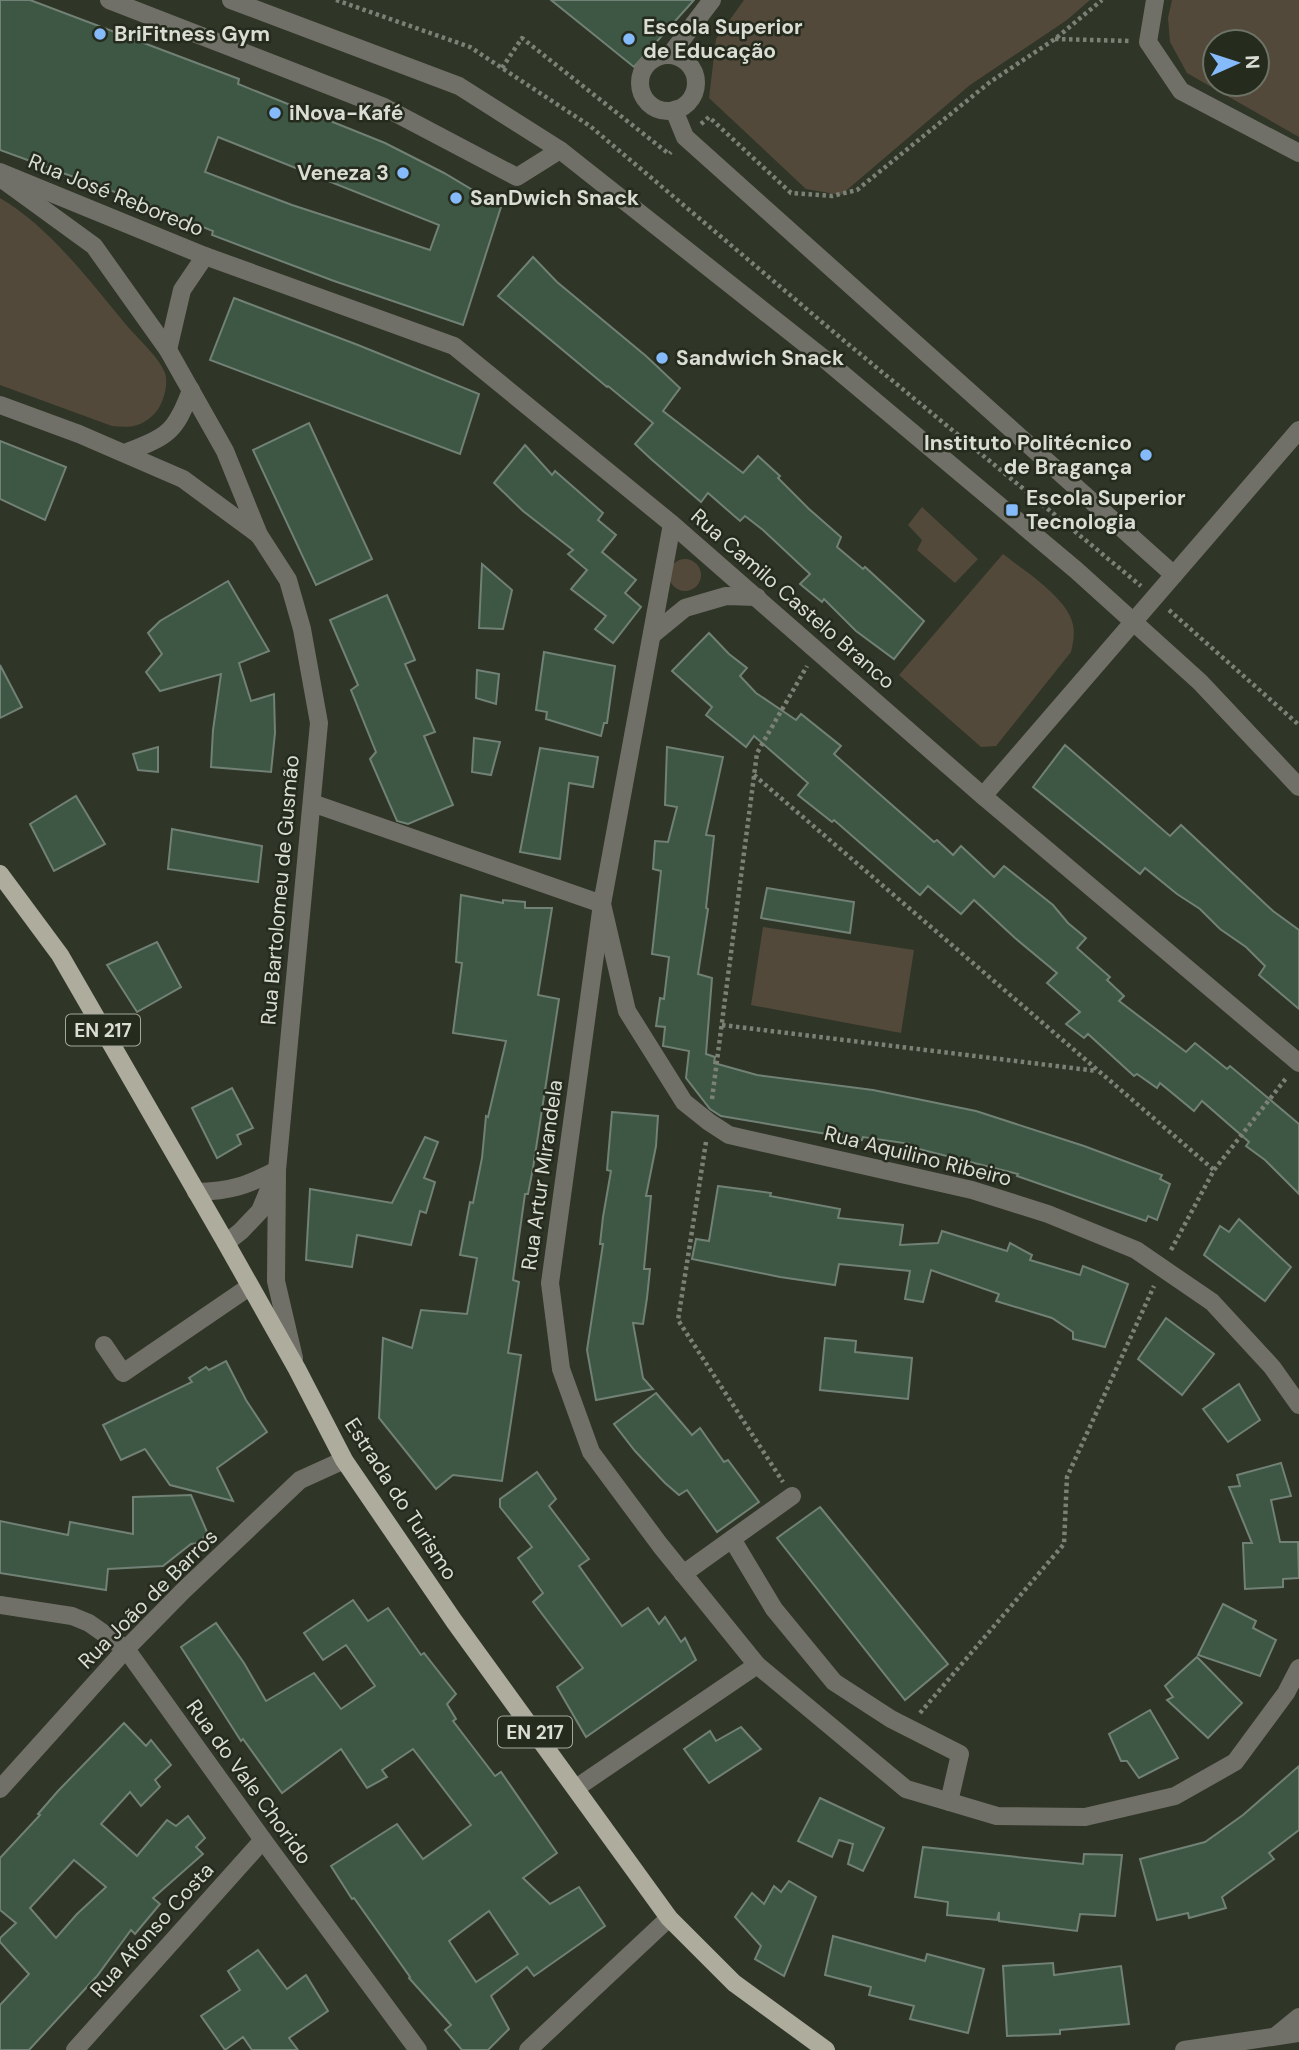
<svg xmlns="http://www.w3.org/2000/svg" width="1299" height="2050" font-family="'DM Sans',sans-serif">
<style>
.green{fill:#53493a;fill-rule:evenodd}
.building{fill:#3e5744;stroke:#718175;stroke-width:2;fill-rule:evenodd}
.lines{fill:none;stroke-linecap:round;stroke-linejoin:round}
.path{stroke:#7c8176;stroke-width:4.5;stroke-dasharray:3.5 3.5;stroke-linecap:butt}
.minor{stroke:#717068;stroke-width:18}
.major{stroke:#aeac9c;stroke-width:18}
.poi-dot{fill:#85bbfb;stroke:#252b1d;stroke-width:2.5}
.labels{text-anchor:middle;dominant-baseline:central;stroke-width:5;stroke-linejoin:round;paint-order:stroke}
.shield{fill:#252b1d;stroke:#a3a89d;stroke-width:2}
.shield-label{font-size:19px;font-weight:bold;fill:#d9ddd4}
.poi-label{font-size:21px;font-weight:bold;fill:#d9ddd4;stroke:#252b1d;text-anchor:start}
.street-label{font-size:21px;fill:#d9ddd4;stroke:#252b1d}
</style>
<rect width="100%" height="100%" fill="#2f3527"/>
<g class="green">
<path d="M 744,0 L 1090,0 L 1067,20 L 970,85 L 841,195 L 806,189 L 709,98 L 716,39 Z"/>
<path d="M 1172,0 L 1299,0 L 1299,137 L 1187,73 L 1170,42 L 1168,18 ZM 1215,42 L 1257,42 L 1257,84 L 1215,84 Z"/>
<path d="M 0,198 C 50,227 91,283 128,327 C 140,341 158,356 165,373 C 169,384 163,405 155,413 C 142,427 130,428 112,426 L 0,385 Z"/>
<path d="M 922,507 L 978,559 L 955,583 L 917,550 L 922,540 L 908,525 Z"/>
<path d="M 1003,554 C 1023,570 1068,598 1073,625 C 1075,634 1073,644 1071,652 L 996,746 L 981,747 L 899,675 Z"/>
<circle cx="685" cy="575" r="16"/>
<path d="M 763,927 L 914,950 L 901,1033 L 751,1005 Z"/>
</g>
<g class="building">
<path d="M 0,0 L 30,0 L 239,79 L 238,84 L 385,143 L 444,173 L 501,207 L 463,325 L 334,281 L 212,235 L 213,231 L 134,199 L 0,150 ZM 218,137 L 439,225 L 430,250 L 292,205 L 205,172 Z"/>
<path d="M 551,0 L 694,0 L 634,67 Z"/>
<path d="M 533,257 L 557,282 L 646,356 L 680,388 L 663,411 L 743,473 L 758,456 L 780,476 L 778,478 L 809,509 L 841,537 L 837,547 L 863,569 L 865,567 L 924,621 L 894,659 L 856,631 L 824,599 L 822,602 L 800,584 L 810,574 L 763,530 L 745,516 L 740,521 L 708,493 L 701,502 L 651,459 L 635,444 L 653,423 L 608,386 L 607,387 L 498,296 Z"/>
<path d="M 234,298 L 358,345 L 479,394 L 460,454 L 210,360 Z"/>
<path d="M 309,423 L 372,559 L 316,585 L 253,450 Z"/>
<path d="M 0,441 L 66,467 L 45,520 L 0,499 Z"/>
<path d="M 525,445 L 552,475 L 555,471 L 603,513 L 598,520 L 616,535 L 602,552 L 636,580 L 625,593 L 641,607 L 613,643 L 595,629 L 606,616 L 571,589 L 587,570 L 568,554 L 573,550 L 523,511 L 494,483 Z"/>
<path d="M 482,564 L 512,590 L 503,629 L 479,628 Z"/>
<path d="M 228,581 L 269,651 L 239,663 L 251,701 L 274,694 L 275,733 L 271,772 L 211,767 L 213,730 L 221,674 L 160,691 L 146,672 L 162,654 L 148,633 L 160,621 Z"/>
<path d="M 387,595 L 415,660 L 405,664 L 435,732 L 424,736 L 453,805 L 408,824 L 397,821 L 370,759 L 376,752 L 351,690 L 358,685 L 330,620 Z"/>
<path d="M 709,633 L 729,654 L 747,668 L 740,676 L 756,693 L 796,720 L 801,714 L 841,746 L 834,754 L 934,842 L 937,840 L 953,855 L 961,846 L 994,877 L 1004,866 L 1053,905 L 1068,923 L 1086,938 L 1077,948 L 1110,977 L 1107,980 L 1124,996 L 1119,1001 L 1186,1052 L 1195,1043 L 1227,1069 L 1230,1066 L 1299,1124 L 1299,1194 L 1265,1160 L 1246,1146 L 1249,1142 L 1202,1101 L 1194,1111 L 1160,1083 L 1157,1088 L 1137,1074 L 1134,1076 L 1088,1034 L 1084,1038 L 1066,1024 L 1080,1012 L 1047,983 L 1057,973 L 1015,938 L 974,900 L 961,914 L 928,886 L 920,895 L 834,820 L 832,822 L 798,795 L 808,783 L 754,736 L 746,747 L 706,715 L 712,707 L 672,671 Z"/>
<path d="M 544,652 L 615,666 L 607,723 L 604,723 L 601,736 L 546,719 L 547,712 L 536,710 Z"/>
<path d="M 0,665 L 22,707 L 0,718 Z"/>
<path d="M 477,670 L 499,674 L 496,704 L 476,698 Z"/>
<path d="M 474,738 L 500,742 L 491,775 L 472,772 Z"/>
<path d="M 1065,745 L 1170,836 L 1181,825 L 1273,911 L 1299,930 L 1299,1009 L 1259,975 L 1265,966 L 1246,947 L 1220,929 L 1200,909 L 1177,894 L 1145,868 L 1140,874 L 1033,787 Z"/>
<path d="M 158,747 L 158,772 L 138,770 L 133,754 Z"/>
<path d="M 667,747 L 723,757 L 706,835 L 714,836 L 706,908 L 708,909 L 698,974 L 712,978 L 706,1054 L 715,1057 L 714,1063 L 757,1075 L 873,1090 L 976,1111 L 1084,1146 L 1162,1175 L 1160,1179 L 1170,1184 L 1157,1220 L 1148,1216 L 1146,1221 L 1017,1176 L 1018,1174 L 911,1147 L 911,1144 L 863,1137 L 862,1140 L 721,1116 L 710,1109 L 686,1078 L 689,1051 L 663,1046 L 665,1027 L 656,1026 L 660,998 L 664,999 L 669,957 L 652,954 L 661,871 L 653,869 L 655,841 L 668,842 L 677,807 L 665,805 Z"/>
<path d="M 540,748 L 598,757 L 593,787 L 569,783 L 560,859 L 520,852 Z"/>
<path d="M 76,796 L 105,844 L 54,871 L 30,824 Z"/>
<path d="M 172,829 L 262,846 L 258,882 L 168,869 Z"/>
<path d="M 767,888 L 854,902 L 850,933 L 761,918 Z"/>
<path d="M 461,895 L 503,903 L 503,900 L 525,902 L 525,908 L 552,908 L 538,995 L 559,999 L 533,1168 L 528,1194 L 525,1194 L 513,1280 L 519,1282 L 508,1353 L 521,1355 L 502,1481 L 453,1475 L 436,1489 L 379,1418 L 383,1338 L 412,1348 L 421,1310 L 467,1314 L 477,1258 L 460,1255 L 470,1202 L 473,1203 L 482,1158 L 486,1116 L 488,1117 L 506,1041 L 453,1033 L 462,963 L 456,962 Z"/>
<path d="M 157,942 L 181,987 L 137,1012 L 107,965 Z"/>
<path d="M 232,1088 L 253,1128 L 237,1135 L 241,1144 L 217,1158 L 192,1108 Z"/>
<path d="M 612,1112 L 658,1116 L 656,1146 L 646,1196 L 651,1196 L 644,1269 L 650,1269 L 647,1298 L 643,1324 L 633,1323 L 643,1378 L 653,1389 L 596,1400 L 587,1350 L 603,1244 L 600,1244 L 603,1217 L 611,1171 L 607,1170 Z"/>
<path d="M 425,1137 L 438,1142 L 424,1178 L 435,1182 L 426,1213 L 420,1211 L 411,1245 L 357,1235 L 352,1267 L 306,1260 L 310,1189 L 392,1203 Z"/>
<path d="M 718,1186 L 771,1193 L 770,1196 L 840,1209 L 838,1218 L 903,1225 L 900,1245 L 938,1243 L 942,1231 L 1007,1251 L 1010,1243 L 1032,1255 L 1030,1260 L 1080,1275 L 1083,1266 L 1128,1284 L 1105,1347 L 1073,1339 L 1073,1332 L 1052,1318 L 996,1301 L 999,1294 L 931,1270 L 923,1302 L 905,1299 L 910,1271 L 839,1264 L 835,1285 L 780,1277 L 692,1259 L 696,1239 L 709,1241 Z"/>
<path d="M 1239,1219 L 1291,1267 L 1265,1301 L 1204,1255 L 1220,1226 L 1229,1232 Z"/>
<path d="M 1166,1318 L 1214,1354 L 1182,1395 L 1138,1359 Z"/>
<path d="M 825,1338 L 856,1341 L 855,1352 L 912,1358 L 908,1399 L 820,1390 Z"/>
<path d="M 226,1361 L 246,1400 L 267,1432 L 217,1468 L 233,1501 L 170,1485 L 145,1449 L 121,1460 L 103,1425 L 192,1382 L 189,1378 L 206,1367 L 209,1370 Z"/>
<path d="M 1239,1384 L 1260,1420 L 1228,1442 L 1203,1409 Z"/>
<path d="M 656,1393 L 692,1435 L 700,1428 L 724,1462 L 728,1460 L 759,1502 L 717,1532 L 687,1490 L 679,1495 L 665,1483 L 635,1451 L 614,1424 Z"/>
<path d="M 1281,1463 L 1291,1496 L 1271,1500 L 1280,1542 L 1298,1542 L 1299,1578 L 1283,1579 L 1283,1587 L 1245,1589 L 1243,1543 L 1252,1543 L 1229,1487 L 1240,1486 L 1237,1475 Z"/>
<path d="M 537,1472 L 556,1499 L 549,1506 L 589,1559 L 579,1566 L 622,1626 L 648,1608 L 659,1624 L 665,1617 L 681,1642 L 685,1638 L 696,1660 L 586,1737 L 557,1687 L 583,1668 L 533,1602 L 543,1593 L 518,1558 L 532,1547 L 500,1507 L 500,1499 Z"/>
<path d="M 191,1495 L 207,1532 L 200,1543 L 191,1544 L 163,1566 L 108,1569 L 106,1590 L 0,1573 L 0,1521 L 68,1535 L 70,1522 L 133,1534 L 133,1497 Z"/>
<path d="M 820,1507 L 948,1664 L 905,1700 L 777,1538 Z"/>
<path d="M 353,1600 L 368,1621 L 388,1608 L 421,1655 L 424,1653 L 456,1694 L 447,1704 L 456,1719 L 453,1721 L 495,1776 L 501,1772 L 557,1853 L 523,1878 L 550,1904 L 579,1887 L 605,1926 L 534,1976 L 527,1967 L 491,1996 L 509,2029 L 488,2050 L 462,2050 L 445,2030 L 451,2025 L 409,1978 L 410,1977 L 354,1898 L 352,1899 L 331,1866 L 397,1824 L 423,1859 L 471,1825 L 413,1749 L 382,1770 L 387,1777 L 367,1788 L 341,1749 L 282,1793 L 243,1739 L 241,1741 L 181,1647 L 216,1623 L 244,1663 L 266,1701 L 314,1673 L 341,1709 L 375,1686 L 346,1645 L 323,1660 L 304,1633 ZM 489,1911 L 518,1954 L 476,1982 L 449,1941 Z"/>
<path d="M 1223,1604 L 1256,1621 L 1253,1628 L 1276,1640 L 1260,1676 L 1198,1655 Z"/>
<path d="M 1197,1657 L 1242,1703 L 1208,1738 L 1167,1700 L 1173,1697 L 1165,1686 Z"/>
<path d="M 1150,1710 L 1178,1758 L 1139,1778 L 1127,1761 L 1121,1761 L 1109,1734 Z"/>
<path d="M 124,1723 L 146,1746 L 151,1740 L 171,1765 L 155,1780 L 160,1787 L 141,1806 L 130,1792 L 101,1824 L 137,1856 L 167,1820 L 176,1826 L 188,1816 L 205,1838 L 196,1847 L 203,1854 L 153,1898 L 160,1904 L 135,1934 L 131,1930 L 97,1976 L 29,2050 L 0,2050 L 0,2005 L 29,1974 L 0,1942 L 0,1938 L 16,1923 L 0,1910 L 0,1858 L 40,1815 L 38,1814 L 58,1791 ZM 74,1860 L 106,1887 L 77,1914 L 56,1938 L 30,1908 Z"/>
<path d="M 741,1727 L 761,1749 L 709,1783 L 684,1749 L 710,1731 L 716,1741 Z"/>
<path d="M 1299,1766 L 1299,1830 L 1269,1853 L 1274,1859 L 1222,1897 L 1226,1908 L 1189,1918 L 1188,1913 L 1157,1920 L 1140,1859 L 1205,1842 L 1243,1815 Z"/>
<path d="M 820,1798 L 884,1828 L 863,1871 L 848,1864 L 853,1844 L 839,1840 L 832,1857 L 798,1841 Z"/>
<path d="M 923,1847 L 1083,1864 L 1084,1854 L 1122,1855 L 1115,1916 L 1080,1914 L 1077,1931 L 999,1921 L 999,1912 L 997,1920 L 947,1915 L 948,1902 L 915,1897 Z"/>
<path d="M 789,1881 L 816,1897 L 784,1976 L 755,1959 L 761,1946 L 735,1917 L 752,1893 L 764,1904 L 774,1886 L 781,1892 Z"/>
<path d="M 833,1936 L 925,1961 L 927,1954 L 984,1969 L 968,2033 L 910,2019 L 914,2006 L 869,1995 L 871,1987 L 825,1975 Z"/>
<path d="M 258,1950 L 287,1989 L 306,1975 L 328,2011 L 289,2038 L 298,2050 L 252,2050 L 243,2037 L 225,2050 L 201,2016 L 240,1990 L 228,1971 Z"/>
<path d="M 1053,1963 L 1054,1975 L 1121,1966 L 1129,2024 L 1060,2030 L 1060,2034 L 1007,2036 L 1003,1966 Z"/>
</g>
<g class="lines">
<g class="path">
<path d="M 336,0 L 470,47 L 590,126 L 842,339 L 1141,586"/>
<path d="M 1055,39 L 1130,41"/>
<path d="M 502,68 L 522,38 L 669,154 L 671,152"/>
<path d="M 701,124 L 709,117 L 791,193 L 832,196 L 857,190 L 990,82 L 1055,39 L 1102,0"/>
<path d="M 1169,610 L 1299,725"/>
<path d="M 754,775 L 1214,1170"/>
<path d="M 722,1025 L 1097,1071"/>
<path d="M 712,1099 L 757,753 L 807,666"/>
<path d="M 706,1142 L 678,1320 L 783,1482"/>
<path d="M 1171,1250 L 1214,1170 L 1287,1077"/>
<path d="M 920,1713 L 1064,1544 L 1067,1477 L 1154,1286"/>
</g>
<g class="minor">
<path d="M 109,0 L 384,107 L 517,177 L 560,150"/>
<path d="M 231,0 L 459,86 L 560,150 L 827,361 L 1076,570 L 1200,682 L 1299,787"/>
<path d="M 1155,0 L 1148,42 L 1181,91 L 1299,153"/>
<path d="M 670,55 L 712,0"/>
<circle cx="668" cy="83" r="28"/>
<path d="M 677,109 L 674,110 L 685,137 L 1174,575"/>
<path d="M 0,172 L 205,256 L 454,346 L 672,524 L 983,796 L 1299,1063"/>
<path d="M 6,182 L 94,246 L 168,350 L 225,451 L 259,535 L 288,580 L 302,629 L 319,723 L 277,1170 L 260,1211 L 241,1231 L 226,1243"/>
<path d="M 168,350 L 182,290 L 205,256"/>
<path d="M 0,405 L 79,434 L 183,479 L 259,535"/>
<path d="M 125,453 C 167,436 175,434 191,390"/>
<path d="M 672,524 L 602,904 L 550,1283 L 561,1369 L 591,1452 L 660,1545 L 757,1665 L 906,1789 L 997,1816 L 1085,1817 L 1175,1796 L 1235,1762 L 1286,1693 L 1299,1668"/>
<path d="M 652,635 L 685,608 L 726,596 L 757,597"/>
<path d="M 983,796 L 1299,430"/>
<path d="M 312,803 L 602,904 L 627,1011 L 684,1102 L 709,1122 L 729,1135 L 972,1190 L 1048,1214 L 1136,1250 L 1212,1302 L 1272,1367 L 1299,1405"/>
<path d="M 196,1192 C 231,1191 246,1186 277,1170 L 276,1281 L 294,1358"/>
<path d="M 104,1345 L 123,1373 L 249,1287"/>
<path d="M 732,1539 L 774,1609 L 834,1682 L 891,1719 L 960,1754 L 949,1802"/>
<path d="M 683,1574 L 792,1496"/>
<path d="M 0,1605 L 72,1616 L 89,1623 L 126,1649 L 263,1840 L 418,2050"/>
<path d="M 576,1788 L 757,1665"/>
<path d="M 0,1789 L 126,1649 L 184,1590 L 300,1480 L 344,1460"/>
<path d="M 1277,2035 L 1299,2017"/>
<path d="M 75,2050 L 263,1840"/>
<path d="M 528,2050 L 669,1918"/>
<path d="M 1184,2050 L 1299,2033"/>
</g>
<path class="major" d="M 0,874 L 60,955 L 226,1243 L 297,1369 L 344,1460 L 454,1621 L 669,1918 L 734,1983 L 826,2050"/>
</g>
<g class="poi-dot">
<circle cx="100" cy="34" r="7"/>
<circle cx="629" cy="39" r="7"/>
<circle cx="275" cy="113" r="7"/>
<circle cx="403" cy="173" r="7"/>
<circle cx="456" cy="198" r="7"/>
<circle cx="662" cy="358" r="7"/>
<circle cx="1146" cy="455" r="7"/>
<rect x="1005" y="503" width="14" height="14" rx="3.5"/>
</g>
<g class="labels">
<g class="shield">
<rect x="66" y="1014.5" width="74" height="31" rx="5"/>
<rect x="498" y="1716.5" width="74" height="31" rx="5"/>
</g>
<g class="shield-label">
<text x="103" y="1030">EN 217</text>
<text x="535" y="1732">EN 217</text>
</g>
<g class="poi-label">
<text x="643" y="27">Escola Superior<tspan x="643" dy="24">de Educação</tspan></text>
<text x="114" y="34">BriFitness Gym</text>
<text x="289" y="113">iNova-Kafé</text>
<text x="389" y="173" text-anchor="end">Veneza 3</text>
<text x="470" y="198">SanDwich Snack</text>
<text x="676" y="358">Sandwich Snack</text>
<text x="1132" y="443" text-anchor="end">Instituto Politécnico<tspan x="1132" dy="24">de Bragança</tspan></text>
<text x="1026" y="498">Escola Superior<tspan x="1026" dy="24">Tecnologia</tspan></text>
</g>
<g class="street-label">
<text transform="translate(116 195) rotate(22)">Rua José Reboredo</text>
<text transform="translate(793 599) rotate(41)">Rua Camilo Castelo Branco</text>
<text transform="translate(280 890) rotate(-85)">Rua Bartolomeu de Gusmão</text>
<text transform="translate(918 1156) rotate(14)">Rua Aquilino Ribeiro</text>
<text transform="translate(542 1175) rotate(-82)">Rua Artur Mirandela</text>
<text transform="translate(401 1499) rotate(57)">Estrada do Turismo</text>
<text transform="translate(148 1599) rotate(-45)">Rua João de Barros</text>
<text transform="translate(249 1782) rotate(54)">Rua do Vale Chorido</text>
<text transform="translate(152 1930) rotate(-48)">Rua Afonso Costa</text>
</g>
</g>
<g transform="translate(1236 63) rotate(87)"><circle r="33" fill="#252b1d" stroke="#6d7266" stroke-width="2"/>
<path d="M0-5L12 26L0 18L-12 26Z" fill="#85bbfb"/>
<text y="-10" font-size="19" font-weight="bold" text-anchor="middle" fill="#d9ddd4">N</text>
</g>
</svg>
